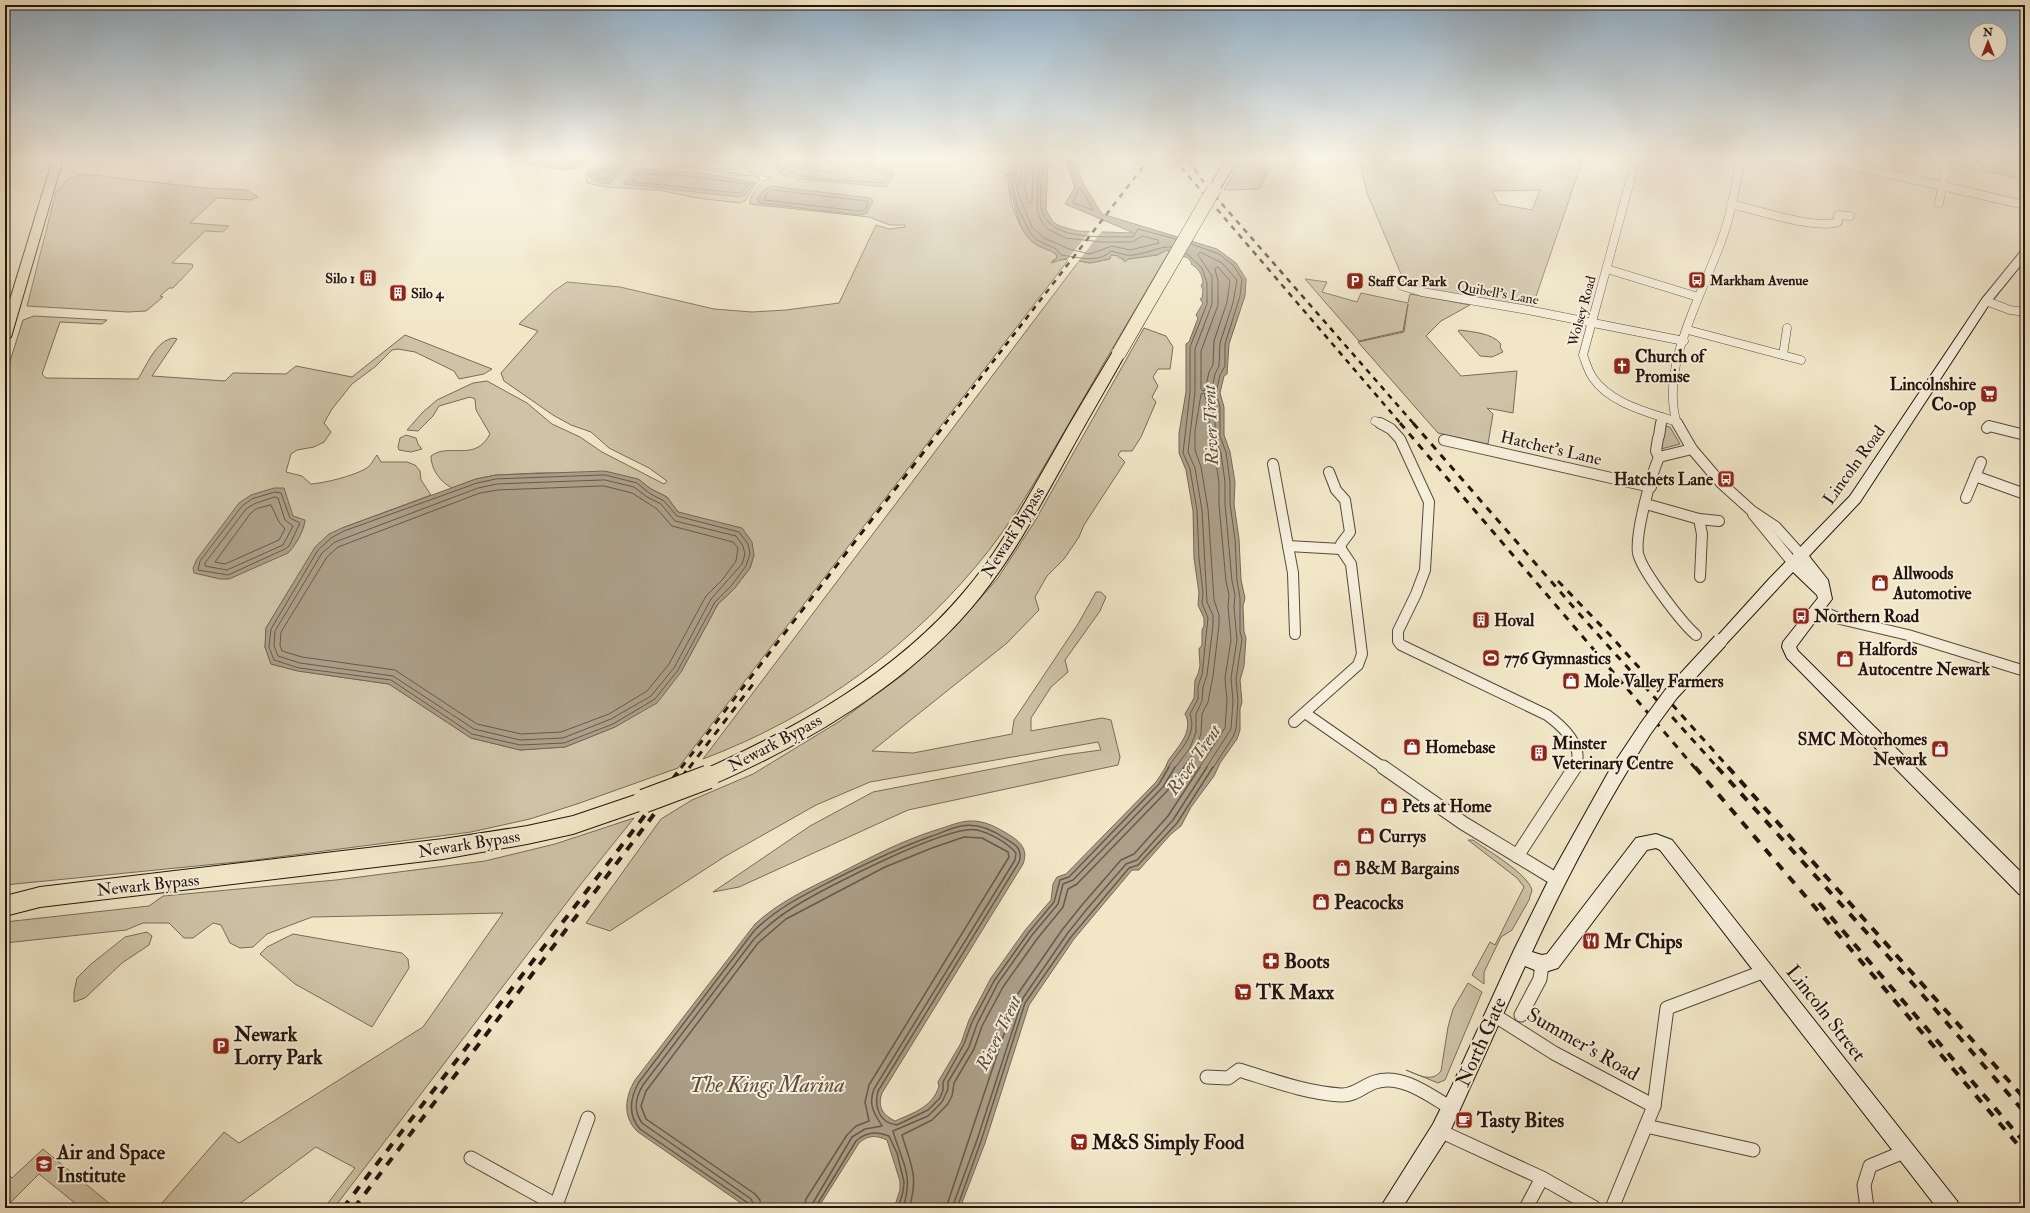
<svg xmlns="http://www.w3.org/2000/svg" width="2030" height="1213" font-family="'IM FELL Double Pica',serif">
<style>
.green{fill:#cec3a7;stroke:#786c5a;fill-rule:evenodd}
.water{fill:#ab9f88;stroke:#746757}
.pier{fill:#f1e7c7}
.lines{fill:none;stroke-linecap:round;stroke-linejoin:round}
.shore-far1{stroke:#665a4a;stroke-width:1}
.shore{stroke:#665a4a;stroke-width:1.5}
.street-far2-casing{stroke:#56493c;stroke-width:9}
.street-far1-casing{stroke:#56493c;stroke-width:12}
.street-casing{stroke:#56493c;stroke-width:15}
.secondary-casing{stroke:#22140d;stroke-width:2}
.primary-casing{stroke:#22140d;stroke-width:2}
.highway-casing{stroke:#22140d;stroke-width:2}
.street-far2{stroke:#f6efdb;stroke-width:8}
.street-far1{stroke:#f6efdb;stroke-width:10}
.street{stroke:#f6efdb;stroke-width:13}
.secondary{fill:#f6efdb;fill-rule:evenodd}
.primary{fill:#f1e7c7;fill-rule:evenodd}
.highway{fill:#f1e7c7;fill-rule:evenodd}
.rail-far2{stroke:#22140d;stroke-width:2.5;stroke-dasharray:5.5 5.5;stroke-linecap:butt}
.rail-far1{stroke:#22140d;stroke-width:3;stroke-dasharray:7 7;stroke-linecap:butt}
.rail{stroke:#22140d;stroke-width:4;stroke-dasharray:9 9;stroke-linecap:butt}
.secondary-bridge-casing{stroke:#22140d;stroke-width:16;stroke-linecap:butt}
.highway-bridge-far1-casing{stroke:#22140d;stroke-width:15;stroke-linecap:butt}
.highway-bridge-casing{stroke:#22140d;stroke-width:25;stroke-linecap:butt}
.secondary-bridge{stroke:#f6efdb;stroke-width:14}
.highway-bridge-far1{stroke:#f1e7c7;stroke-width:14}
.highway-bridge{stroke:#f1e7c7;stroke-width:23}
.labels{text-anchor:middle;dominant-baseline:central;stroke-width:4;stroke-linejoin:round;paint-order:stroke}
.far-poi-label{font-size:14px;font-weight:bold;fill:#22140d;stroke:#f6efdb;text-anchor:start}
.far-street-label{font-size:14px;fill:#22140d;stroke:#f6efdb}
.poi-label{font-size:17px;font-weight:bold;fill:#22140d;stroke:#f6efdb;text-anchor:start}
.street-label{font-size:17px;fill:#22140d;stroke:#f6efdb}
.water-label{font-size:18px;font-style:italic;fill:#594c3e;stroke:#f6efdb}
.near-poi-label{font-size:20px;font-weight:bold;fill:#22140d;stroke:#f6efdb;text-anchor:start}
.near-street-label{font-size:20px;fill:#22140d;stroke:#f6efdb}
.near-water-label{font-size:22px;font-style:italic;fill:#594c3e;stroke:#f6efdb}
</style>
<rect width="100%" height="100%" fill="#f1e7c7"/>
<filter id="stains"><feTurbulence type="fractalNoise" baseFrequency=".005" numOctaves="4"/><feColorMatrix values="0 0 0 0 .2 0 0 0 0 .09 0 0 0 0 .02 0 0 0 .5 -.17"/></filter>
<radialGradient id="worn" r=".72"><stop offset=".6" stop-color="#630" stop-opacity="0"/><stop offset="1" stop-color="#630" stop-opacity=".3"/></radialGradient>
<g class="green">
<path d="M 607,159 L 632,160 L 754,176 L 760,178 L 746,200 L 740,203 L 697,198 L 658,190 L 605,187 L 587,183 L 585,176 L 588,170 Z"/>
<path d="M 643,159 C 665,159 717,157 735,169 L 724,170 Z"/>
<path d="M 767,159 L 1013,159 L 1011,164 L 1012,174 L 1005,175 L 1010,178 C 1004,192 1020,233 1034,243 C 1040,248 1049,249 1056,254 L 1057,258 L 1052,261 L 1069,259 L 678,768 L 577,804 L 530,819 L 471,832 L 247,861 L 5,885 L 5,377 L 23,320 L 34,316 L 107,320 L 102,324 L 60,322 L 42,374 L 46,378 L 138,379 C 147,365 156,340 174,338 L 177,339 L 152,376 L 225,381 L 233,373 L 286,374 L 296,366 L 352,377 L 405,335 L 492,369 L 484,374 L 459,379 L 454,371 L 415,352 L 398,349 L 392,350 L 376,366 L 352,384 L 332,409 L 324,423 L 331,432 L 324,442 L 314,447 L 297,450 L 291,454 L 286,472 L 302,476 L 311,484 C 325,483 353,476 365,469 C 371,466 373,460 377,455 L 381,462 L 407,462 L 415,465 L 420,471 L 421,480 L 431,495 L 342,528 L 291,587 L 266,628 L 265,647 L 271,664 L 298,671 L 389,684 L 471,738 L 520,750 L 565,747 L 615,727 L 681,672 L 718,604 L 734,589 L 750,568 L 754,555 L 713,522 L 678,512 L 667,497 L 651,489 L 638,479 L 570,473 L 538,473 L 496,475 L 476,479 L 452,488 C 440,482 431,469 431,456 C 449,442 475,463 490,434 L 476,410 L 475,399 L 470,397 L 439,406 L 433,416 L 418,431 L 407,430 L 423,412 L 437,400 L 473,383 L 487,381 L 527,403 L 552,424 L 580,437 L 602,452 L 664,484 L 667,481 L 649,468 L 609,448 L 591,432 L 571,425 L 553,415 L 504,381 L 501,373 L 538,331 L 519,324 L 554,291 L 567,282 L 620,287 L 714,309 L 752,312 L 786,310 L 839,303 L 876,225 L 889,229 L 905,227 L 905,225 L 890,225 L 869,217 L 750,204 C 749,197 758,186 763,181 C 766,179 769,179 772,178 L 748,172 L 742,167 L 759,164 Z"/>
<path d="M 1242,159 L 1274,159 L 1259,189 L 1224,190 Z"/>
<path d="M 1359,159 L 1583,159 L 1532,308 L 1406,286 L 1367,193 ZM 1540,190 L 1532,210 L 1499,204 L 1492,191 Z"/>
<path d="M 1982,159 L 2025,159 L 2025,185 L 2020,184 L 2020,179 L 1981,170 Z"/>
<path d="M 83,174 L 205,188 L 246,190 L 258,197 L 252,200 L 217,198 L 190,223 L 229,226 L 223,232 L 205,231 L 172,263 L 192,264 L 193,267 L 173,288 L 169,288 L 160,296 L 163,297 L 146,311 L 128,312 L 27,306 L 56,192 L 68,179 Z"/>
<path d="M 1165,250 L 1170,250 C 1138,305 1106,359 1075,413 C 1048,459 1022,507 990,549 C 916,644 815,717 703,759 L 1079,261 L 1090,263 L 1110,259 L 1111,255 L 1118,255 L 1123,260 L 1157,255 Z"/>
<path d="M 1305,279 L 1327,282 L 1322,292 L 1357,302 L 1361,293 L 1408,303 L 1410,294 L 1470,305 L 1441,321 L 1426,336 L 1461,376 L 1517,371 L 1513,413 L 1487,408 L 1493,414 L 1488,444 L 1438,433 L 1358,342 L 1404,332 L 1408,304 L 1403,331 L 1359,341 Z"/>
<path d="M 1144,328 L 1166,336 L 1173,347 L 1170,369 L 1158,369 L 1153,377 L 1158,386 L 1152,397 L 1156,402 L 1141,437 L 1132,451 L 1121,451 L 1118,455 L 1125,462 L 1084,525 L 1079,537 L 1064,559 L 1047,576 L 1035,597 L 1039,610 L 1007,643 L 872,751 L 913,753 L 1012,734 L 1014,720 L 1078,624 L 1096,592 L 1101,592 L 1106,597 L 1100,611 L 1065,660 L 1068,672 L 1051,687 L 1031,718 L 1031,731 L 1102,718 L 1111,720 L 1120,757 L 1118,765 L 908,810 L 739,887 L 713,892 L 810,826 L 873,792 L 1064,755 L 1101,750 L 1098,742 L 870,782 L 816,805 L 724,857 L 610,931 L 586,923 L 661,819 L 692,800 L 753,774 L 840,721 L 904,674 L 956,626 L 998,578 L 1035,521 Z"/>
<path d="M 1460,330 C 1473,332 1492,333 1501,344 L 1500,347 L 1503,352 L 1492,357 L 1480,356 L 1458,331 Z"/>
<path d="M 1665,426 L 1670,427 L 1680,444 L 1661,449 Z"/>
<path d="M 406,435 L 416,438 L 418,444 L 422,449 L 411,452 L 399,450 L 398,447 L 400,438 Z"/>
<path d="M 634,818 L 581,884 L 334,1208 L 324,1208 L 355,1168 L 316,1147 L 234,1208 L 166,1208 L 161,1204 L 224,1132 L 239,1143 L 423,1027 L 503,913 L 312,917 L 267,934 L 253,947 L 240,948 L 230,943 L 221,925 L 213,923 L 193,938 L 184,938 L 169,923 L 143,923 L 126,930 L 5,943 L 5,922 L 149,906 L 163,896 L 336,880 L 485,861 L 555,844 Z"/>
<path d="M 1468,840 L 1473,840 C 1488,851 1527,873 1532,890 L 1529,900 L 1512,930 L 1501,937 L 1484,972 L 1484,984 L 1472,975 L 1490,942 L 1495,945 L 1524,887 L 1517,878 Z"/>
<path d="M 147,932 L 152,936 L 149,945 L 122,963 L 85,998 L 74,1002 L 74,992 L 77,978 L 90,965 L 125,937 Z"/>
<path d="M 293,934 L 402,953 L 408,959 L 409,968 L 372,1027 L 295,984 L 260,954 L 267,947 Z"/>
<path d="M 1468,983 L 1482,992 L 1445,1080 L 1438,1083 L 1406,1070 C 1418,1075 1432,1083 1441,1071 L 1448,1027 L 1453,1009 Z"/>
<path d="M 43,1149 L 115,1208 L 81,1208 L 39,1174 L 5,1208 L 5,1171 L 12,1178 Z"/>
</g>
<g class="water">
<path d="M 508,159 L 584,159 L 585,161 C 581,179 522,162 508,159 Z"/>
<path d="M 697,159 L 760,159 C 748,170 713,161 697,159 Z"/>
<path d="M 779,159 L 827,159 L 891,170 L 894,175 L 886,187 L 800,179 L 782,175 L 775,168 Z"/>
<path d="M 1013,159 L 1048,159 L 1046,210 L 1053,222 L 1060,226 L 1077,231 L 1134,233 L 1065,204 L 1075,187 L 1065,159 L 1074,159 L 1084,185 L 1102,214 L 1217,249 L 1236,263 L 1246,279 L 1245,296 L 1229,344 L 1227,374 L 1224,376 L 1220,393 L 1224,407 L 1224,435 L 1230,452 L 1235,482 L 1234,504 L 1239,539 L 1241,580 L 1245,598 L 1243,606 L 1244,632 L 1246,638 L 1244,666 L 1240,680 L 1242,702 L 1240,709 L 1240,730 L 1237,739 L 1220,763 L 1214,776 L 1191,807 L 1181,826 L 1171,834 L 1139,870 L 1132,870 L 1074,939 L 1029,1005 L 985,1143 L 960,1208 L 894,1208 L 900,1190 L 900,1181 L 887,1140 C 876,1135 868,1135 859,1143 L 818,1208 L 748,1208 L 638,1132 C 622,1117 625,1097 635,1080 L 755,924 C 779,902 807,889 836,875 C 869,858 901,841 936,830 C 947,827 957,822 969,821 C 985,820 998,828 1011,836 C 1022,843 1028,851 1023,864 L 882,1093 C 877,1107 883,1115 895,1121 C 913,1113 933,1107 939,1086 L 938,1082 L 961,1043 L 969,1020 L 991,978 L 1026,929 L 1051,900 L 1053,884 L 1057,877 L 1066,874 L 1156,782 C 1159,777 1164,771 1166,766 C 1167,764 1168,760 1170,758 C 1179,746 1194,730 1185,714 L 1194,698 L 1195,680 L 1198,674 L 1200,666 L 1199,649 L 1202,645 L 1202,630 L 1204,626 L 1204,618 L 1198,605 L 1199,593 L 1194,558 L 1193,511 L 1186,470 L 1179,453 L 1179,433 L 1186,392 L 1186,344 L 1189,342 L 1198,318 L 1196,315 L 1203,303 L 1200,299 L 1202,298 L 1203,290 L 1201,285 L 1203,284 C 1203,275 1198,268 1191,264 L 1192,263 L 1188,258 L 1167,250 L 1157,255 L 1128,259 L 1125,262 L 1122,258 L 1119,258 L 1118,256 L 1111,255 L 1110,259 L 1090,263 L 1067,258 L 1051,263 L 1057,258 L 1056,254 C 1049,249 1041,248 1034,243 C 1016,230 1017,205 1008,187 L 1010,178 L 1004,176 L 1012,174 L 1010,165 Z"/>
<path d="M 621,163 L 624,165 L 622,171 L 609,184 L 596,182 L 588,175 L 589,173 L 611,164 Z"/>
<path d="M 643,169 L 702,173 L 755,183 L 745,195 L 740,197 L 623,184 L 634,172 Z"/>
<path d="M 771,186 L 870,198 L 873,200 L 867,213 L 859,215 L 759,203 L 757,198 L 764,190 Z"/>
<path d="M 605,471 L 638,479 L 651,489 L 667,497 L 678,512 L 742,528 L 752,542 L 754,555 L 750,568 L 734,589 L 718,604 L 681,672 L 657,703 L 615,727 L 565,747 L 520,750 L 471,738 L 389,684 L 298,671 L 271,664 L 265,647 L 266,628 L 315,547 L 329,534 L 342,528 L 476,479 L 496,475 Z"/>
<path d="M 274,488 L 284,488 L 293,516 L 305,520 C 304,531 296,545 288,553 L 229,579 L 220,579 L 194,573 L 193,568 L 197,559 L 239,503 L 251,495 Z"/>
</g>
<path class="pier" d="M 1091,230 L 1102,231 L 1077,263 L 1067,260 Z"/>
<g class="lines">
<g class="shore-far1">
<path d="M 529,159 L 565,166 L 579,163 L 581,159"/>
<path d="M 781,159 L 779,167 C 804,183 850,179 880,183 L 885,182 L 888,176 L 886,173 L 839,165 L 836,159"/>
<path d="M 786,159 L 785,165 L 787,167 L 838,173 L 839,171 L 832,165 L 831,159"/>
<path d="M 792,159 L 794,162 L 823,166 L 825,159"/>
<path d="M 1017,159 L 1016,174 L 1012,186 L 1018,209 L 1031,234 L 1037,240 L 1056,249 L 1061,255 C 1077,257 1098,264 1111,251 C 1116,252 1121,254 1126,255 C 1141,257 1160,245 1172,247"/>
<path d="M 1022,159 L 1021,174 L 1017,186 L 1019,196 L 1032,227 L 1044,238 L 1069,249 L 1090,254 L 1112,246 L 1130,250 L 1159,243 L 1158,240 L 1142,236 L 1132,242 L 1102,242 L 1065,238 L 1048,229 L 1043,224 L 1037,211 L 1039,159"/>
<path d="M 1028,159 L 1027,175 L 1024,185 L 1028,203 L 1030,204 L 1032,202 L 1033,159"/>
<path d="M 1044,159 C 1043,175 1038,196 1042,211 C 1051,242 1106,236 1131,237 L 1134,236 L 1138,229 L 1176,239"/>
<path d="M 616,167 L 617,170 L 609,179 L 599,179 L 597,177 L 597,174 Z"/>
<path d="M 641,173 L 680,175 L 746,184 L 747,186 L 739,193 L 633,182 L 636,175 Z"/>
<path d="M 1079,189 L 1082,190 L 1093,210 L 1073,203 Z"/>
<path d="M 773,190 L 867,201 L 868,203 L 865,210 L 859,211 L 764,200 L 767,193 Z"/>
<path d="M 1191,244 L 1219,254 L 1234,266 L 1242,279 L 1240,296 L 1225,344 L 1225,366 L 1220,375 L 1216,393 L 1220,407 L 1220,436 L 1226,452 L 1230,482 L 1230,504 L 1235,539 L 1237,580 L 1240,598 L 1240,632 L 1242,639 L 1236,679 L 1238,701 L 1236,729 L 1233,737 L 1213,768"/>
<path d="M 1218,267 L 1230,281 L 1227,302 L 1214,341 L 1213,365 L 1209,372 L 1205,390 L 1203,391 L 1201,389 L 1201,351 L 1218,305 L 1218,281 L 1215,269 Z"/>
<path d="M 605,475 L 637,483 L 649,493 L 664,501 L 677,516 L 739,532 L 748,544 L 750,554 L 746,566 L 731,586 L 715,602 L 678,670 L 655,699 L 613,724 L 564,743 L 520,745 L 472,734 L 391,680 L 299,668 L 274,660 L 269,647 L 271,629 L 318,550 L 331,538 L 344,531 L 477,483 L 496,479 Z"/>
<path d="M 605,480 L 634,487 L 647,497 L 661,504 L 675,521 L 736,536 L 743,546 L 745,554 L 742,564 L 711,599 L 674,668 L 651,696 L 611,719 L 563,738 L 520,740 L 474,729 L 393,676 L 300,663 L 278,656 L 274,646 L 275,631 L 322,553 L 335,542 L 478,488 L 497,484 Z"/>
<path d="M 604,486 L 632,493 L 657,509 L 672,526 L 733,542 L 738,548 L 736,561 L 723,579 L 706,596 L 669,664 L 647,691 L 609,714 L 561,732 L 521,734 L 477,724 L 395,670 L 302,657 L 282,651 L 280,645 L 281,632 L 327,557 L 338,547 L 480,493 L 498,490 Z"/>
<path d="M 275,492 L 281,493 L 290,518 L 300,523 L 289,546 L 285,549 L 228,575 L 198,570 L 200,561 L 242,506 L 252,499 Z"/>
<path d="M 275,497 L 278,498 L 285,520 L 293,526 L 283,545 L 227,570 L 205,566 L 205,563 L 246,509 L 254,504 Z"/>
<path d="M 271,505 L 279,522 L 285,529 L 279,540 L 225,564 L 215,562 L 250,514 L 256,509 Z"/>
<path d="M 1168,768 C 1178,750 1198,737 1190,714 L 1198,699 L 1198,686 L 1202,675 L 1208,618 L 1202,603 L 1203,593 L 1199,558 L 1197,510 L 1190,469 L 1183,453 L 1190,392 L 1190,347 L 1207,304 L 1207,283 L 1202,268 L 1186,253"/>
<path d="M 1175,768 L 1190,748 L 1196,732 L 1196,714 L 1202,701 L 1203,687 L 1207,675 L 1213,625 L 1213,615 L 1207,602 L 1202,510 L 1195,468 L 1188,452 L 1195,392 L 1195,349 L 1212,304 L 1212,276 L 1198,255 L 1200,252 L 1222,263 L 1237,280 L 1233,303 L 1220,343 L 1219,366 L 1215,374 L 1211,393 L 1215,408 L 1215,437 L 1221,453 L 1225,482 L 1225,504 L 1232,581 L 1235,595 L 1234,607 L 1237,640 L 1231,678 L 1233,701 L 1231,729 L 1206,768"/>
<path d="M 1183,768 L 1195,751 L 1201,734 L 1202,714 L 1208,702 L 1213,676 L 1219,625 L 1219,615 L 1214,600 L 1208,509 L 1201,467 L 1195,450 L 1195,431 L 1201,394 L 1204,393 L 1209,409 L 1209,438 L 1215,454 L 1219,483 L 1219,505 L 1226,581 L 1229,595 L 1228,606 L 1231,640 L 1225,678 L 1227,701 L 1225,728 L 1199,768"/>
</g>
<g class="shore">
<path d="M 750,1208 L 748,1203 L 640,1129 C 627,1114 630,1098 639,1082 L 754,931 C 778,907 806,894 835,879 C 867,863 898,848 932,836 C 941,833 951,828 961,826 C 977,823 993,830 1006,839 C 1016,845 1023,849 1019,862 L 878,1091 C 874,1107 879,1123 897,1125 L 928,1110 L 940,1098 L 943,1090 L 943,1082 L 964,1044 L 972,1022 L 994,981 L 1029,932 L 1054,902 L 1060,880 L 1069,877 L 1159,784 L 1169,767"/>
<path d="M 755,1208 L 751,1199 L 642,1123 C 633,1110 635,1098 643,1085 L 754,939 C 766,927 779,916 794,907 C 822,889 949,824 977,830 C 990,833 1008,843 1016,853 L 1015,860 L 874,1089 C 868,1105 874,1113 882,1126 L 865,1129 L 852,1137 L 810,1208"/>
<path d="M 761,1208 L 760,1200 L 755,1194 L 646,1119 L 641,1106 L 646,1091 L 758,943 L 786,919 L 885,867 L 932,848 L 964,837 L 982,838 L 1008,852 L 1009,857 L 869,1085 L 865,1102 L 869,1121 L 856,1126 L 847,1135 L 806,1199 L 804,1208"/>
<path d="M 815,1208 L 856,1141 C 866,1132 876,1131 889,1136 L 897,1153 L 904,1182 L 903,1192 L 898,1208"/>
<path d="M 903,1208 C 914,1174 902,1163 893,1131 L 928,1116 L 942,1102 L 948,1089 L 948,1082 L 969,1047 L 977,1024 L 998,983 L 1032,935 L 1058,904 L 1063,884 L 1073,880 L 1163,787 L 1175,767"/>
<path d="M 909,1208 C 919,1177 911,1165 902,1135 L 932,1120 L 947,1105 L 952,1096 L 954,1083 L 974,1049 L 982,1026 L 1003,987 L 1037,939 L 1063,907 L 1068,889 L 1077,884 L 1167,791 L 1184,767"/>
<path d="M 946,1208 L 1017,995 L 1062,930 L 1082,905 L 1121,860 L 1134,854 L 1168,816 L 1200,767"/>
<path d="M 952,1208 L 977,1140 L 1023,998 L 1067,934 L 1087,909 L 1126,864 L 1137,860 L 1173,820 L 1207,767"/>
<path d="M 957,1208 L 981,1141 L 1025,1003 L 1071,937 L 1129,868 L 1138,865 L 1177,823 L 1213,767"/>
</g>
<defs>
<g id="street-far2">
<path d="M 1636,159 L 1583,355 C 1586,363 1588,371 1593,378 C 1610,403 1647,412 1674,421"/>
<path d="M 1833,159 L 1841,163 L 2025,205"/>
<path d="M 1939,203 L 1948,159"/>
<path d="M 1731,204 C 1756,210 1816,230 1838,222 L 1838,215 L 1850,216"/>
<path d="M 1607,269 L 1698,297"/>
<path d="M 1402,286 L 1422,292 L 1528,310 L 1684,341"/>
<path d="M 1986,301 L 2010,310 L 2025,312"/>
<path d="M 1688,330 L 1801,360"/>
<path d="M 1783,355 L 1787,328"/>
<path d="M 1375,421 L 1382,424"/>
<path d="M 1661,424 L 1662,417"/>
<path d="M 1677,424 C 1658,362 1708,287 1726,227 C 1733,205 1736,182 1741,159"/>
</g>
<g id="street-far1">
<path d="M 1380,423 L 1391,429 L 1400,439 L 1429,502 L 1425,570 L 1416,594 L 1398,631 L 1398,641 L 1401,645 L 1547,715 C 1561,725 1587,748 1574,768"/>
<path d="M 1677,423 L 1692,449 L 1721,483 L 1752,511 L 1776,527 L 1802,556"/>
<path d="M 1987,428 L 1989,426 L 2025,435"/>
<path d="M 1659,436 L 1661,423"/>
<path d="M 1658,438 L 1656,451 L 1659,457"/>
<path d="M 1444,440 L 1651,487"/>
<path d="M 1659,457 C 1651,476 1635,533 1638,553 C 1641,570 1682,623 1696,635"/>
<path d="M 1659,457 L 1692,449"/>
<path d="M 1273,464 L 1293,573 L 1295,634"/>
<path d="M 1975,476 L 2025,494"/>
<path d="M 1966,498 L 1981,462"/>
<path d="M 1646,504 L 1699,519 L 1702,534 L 1700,577"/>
<path d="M 1753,514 L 1793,563"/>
<path d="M 1699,519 L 1719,521"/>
<path d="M 1288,546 L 1341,549"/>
<path d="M 1818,609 L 1840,619 L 1908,635 L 2025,671"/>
<path d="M 1305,713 L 1384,768"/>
<path d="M 1294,722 L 1358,665 L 1362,654 L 1351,564 L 1341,549 L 1341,544 L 1350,532 L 1345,500 L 1336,490 L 1329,472"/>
</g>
<g id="street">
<path d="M 1383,767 L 1463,823 L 1557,880"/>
<path d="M 1517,856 L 1575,767"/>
<path d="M 1494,1015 L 1554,1053 L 1654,1106"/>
<path d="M 1521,1015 L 1540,979 L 1542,964"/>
<path d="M 1207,1077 L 1228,1078 L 1239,1070 C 1272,1080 1306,1093 1341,1095 C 1354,1096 1363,1086 1375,1082 C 1401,1073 1429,1095 1451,1108"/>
<path d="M 1646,1126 L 1753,1150"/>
<path d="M 1440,1131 L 1542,1178 L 1595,1208"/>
<path d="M 471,1158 L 556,1205"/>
<path d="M 555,1208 L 588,1118"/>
<path d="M 1526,1208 L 1542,1178"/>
<path d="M 1612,1208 L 1654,1106 L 1667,1008 L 1765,971"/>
<path d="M 1867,1208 L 1864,1185 L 1870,1166 L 1906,1151"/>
</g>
<g id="secondary">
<path d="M 2025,250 L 2025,260 L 1990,303 L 1860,502 L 1809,556 L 1828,580 L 1832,599 L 1796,647 L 1798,651 L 2025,876 L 2025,896 L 2019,894 L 1787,658 L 1782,647 L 1783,642 L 1818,598 L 1817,595 L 1793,572 L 1725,645 L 1720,647 L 1715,645 L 1713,641 L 1769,579 L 1850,496 L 1982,299 L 2021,251 Z"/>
<path d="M 1646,722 L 1651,723 L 1654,728 L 1651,733 C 1606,803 1567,876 1532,952 L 1542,955 L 1547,954 L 1636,838 L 1656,834 L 1672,840 L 1957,1201 L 1960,1208 L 1937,1208 L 1660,850 L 1656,848 L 1647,850 L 1558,968 L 1542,973 L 1525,966 L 1447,1138 L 1402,1208 L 1380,1208 L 1433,1124 L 1452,1086 L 1514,950 L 1551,875 L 1609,771 L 1641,723 Z"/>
</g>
<path id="primary" d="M 53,159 L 63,159 L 11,337 L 5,341 L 5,316 Z"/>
<g id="highway">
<path d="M 1226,159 L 1238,159 L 1218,192 L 1210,192 L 1208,189 Z"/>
<path d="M 1119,348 L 1124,350 L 1126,353 C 1108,385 1089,417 1071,450 C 1043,500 1017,551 981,596 C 927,665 843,721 765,760 C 746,769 727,779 708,786 L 701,783 L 698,777 L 701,771 C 797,728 895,674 964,592 C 1001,549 1027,498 1055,450 C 1073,417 1093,385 1112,353 L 1114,350 Z"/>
<path d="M 644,792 L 651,795 L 654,801 L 651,807 L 573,834 L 527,844 L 443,859 L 40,907 L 5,916 L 5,896 L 40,887 L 443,839 L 527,826 L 573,816 Z"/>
</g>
</defs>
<use href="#street-far2" class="street-far2-casing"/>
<use href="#street-far1" class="street-far1-casing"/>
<use href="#street" class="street-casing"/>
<use href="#secondary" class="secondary-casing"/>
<use href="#primary" class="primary-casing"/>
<use href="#highway" class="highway-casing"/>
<use href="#street-far2" class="street-far2"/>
<use href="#street-far1" class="street-far1"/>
<use href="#street" class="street"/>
<use href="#secondary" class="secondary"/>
<use href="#primary" class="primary"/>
<use href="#highway" class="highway"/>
<g class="rail-far2">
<path d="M 1174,159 L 1401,424"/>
<path d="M 1190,159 L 1197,173 L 1208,188 L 1414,424"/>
<path d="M 945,424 L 1149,159"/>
</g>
<g class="rail-far1">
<path d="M 1400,423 L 1695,768"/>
<path d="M 1413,423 L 1583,618 L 1718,768"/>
<path d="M 1558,581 L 1609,634 L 1729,768"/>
<path d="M 681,768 L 946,423"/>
<path d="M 689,768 L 757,679"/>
</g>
<g class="rail">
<path d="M 1695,767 L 2025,1153"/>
<path d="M 1717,767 L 1914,985 L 2025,1113"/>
<path d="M 1728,767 L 2025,1099"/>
<path d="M 1819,903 L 2025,1143"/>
<path d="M 343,1208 L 682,767"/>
<path d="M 354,1208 L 690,767"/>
</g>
<defs>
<path id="secondary-bridge" d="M 1646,728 L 1671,694 L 1720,641"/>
<path id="highway-bridge-far1" d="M 1119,353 L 1214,189"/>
<path id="highway-bridge" d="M 644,801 L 708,777"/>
</defs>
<use href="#secondary-bridge" class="secondary-bridge-casing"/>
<use href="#highway-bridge-far1" class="highway-bridge-far1-casing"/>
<use href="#highway-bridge" class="highway-bridge-casing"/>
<use href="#secondary-bridge" class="secondary-bridge"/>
<use href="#highway-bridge-far1" class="highway-bridge-far1"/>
<use href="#highway-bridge" class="highway-bridge"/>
</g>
<linearGradient id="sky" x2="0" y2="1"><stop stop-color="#8facc2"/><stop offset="0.48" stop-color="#f9f4e6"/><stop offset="1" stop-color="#f9f4e6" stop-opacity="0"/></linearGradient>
<rect width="2030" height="329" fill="url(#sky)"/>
<defs>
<symbol id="building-square" viewBox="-11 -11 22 22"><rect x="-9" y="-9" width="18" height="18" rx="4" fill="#8f2418" stroke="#f6efdb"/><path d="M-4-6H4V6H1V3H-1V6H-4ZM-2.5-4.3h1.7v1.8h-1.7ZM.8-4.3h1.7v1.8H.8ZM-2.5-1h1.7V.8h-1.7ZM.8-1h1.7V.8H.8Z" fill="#fff"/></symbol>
<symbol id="bus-square" viewBox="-11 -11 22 22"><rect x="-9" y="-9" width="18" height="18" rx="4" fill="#8f2418" stroke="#f6efdb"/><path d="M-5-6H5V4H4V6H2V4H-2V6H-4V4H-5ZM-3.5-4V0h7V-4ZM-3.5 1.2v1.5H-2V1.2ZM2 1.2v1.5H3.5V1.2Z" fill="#fff"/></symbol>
<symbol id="parking-square" viewBox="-11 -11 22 22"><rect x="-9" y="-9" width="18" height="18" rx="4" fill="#8f2418" stroke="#f6efdb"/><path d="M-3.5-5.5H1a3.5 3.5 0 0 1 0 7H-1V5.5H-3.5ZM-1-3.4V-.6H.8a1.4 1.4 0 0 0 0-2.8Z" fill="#fff"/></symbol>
<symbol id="church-square" viewBox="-11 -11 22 22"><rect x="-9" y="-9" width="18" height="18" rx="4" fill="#8f2418" stroke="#f6efdb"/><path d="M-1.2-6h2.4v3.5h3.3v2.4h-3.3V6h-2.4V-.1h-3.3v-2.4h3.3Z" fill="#fff"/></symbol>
<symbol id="supermarket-square" viewBox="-11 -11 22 22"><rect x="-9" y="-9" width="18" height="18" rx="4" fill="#8f2418" stroke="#f6efdb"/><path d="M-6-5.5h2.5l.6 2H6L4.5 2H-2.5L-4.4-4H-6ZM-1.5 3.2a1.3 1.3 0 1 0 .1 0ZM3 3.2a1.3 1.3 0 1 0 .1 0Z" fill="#fff"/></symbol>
<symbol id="shop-square" viewBox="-11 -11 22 22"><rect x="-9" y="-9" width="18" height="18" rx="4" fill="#8f2418" stroke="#f6efdb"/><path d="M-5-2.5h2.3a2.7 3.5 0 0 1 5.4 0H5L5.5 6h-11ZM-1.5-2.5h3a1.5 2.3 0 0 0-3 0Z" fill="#fff"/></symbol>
<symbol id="stadium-square" viewBox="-11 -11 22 22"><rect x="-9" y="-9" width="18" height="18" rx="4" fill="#8f2418" stroke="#f6efdb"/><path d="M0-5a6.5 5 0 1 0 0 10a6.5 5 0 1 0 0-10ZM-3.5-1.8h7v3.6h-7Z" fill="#fff"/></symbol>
<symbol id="restaurant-square" viewBox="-11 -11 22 22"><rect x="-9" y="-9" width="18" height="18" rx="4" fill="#8f2418" stroke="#f6efdb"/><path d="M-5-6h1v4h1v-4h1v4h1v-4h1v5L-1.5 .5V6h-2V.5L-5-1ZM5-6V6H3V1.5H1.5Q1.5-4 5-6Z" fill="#fff"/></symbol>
<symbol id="pharmacy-square" viewBox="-11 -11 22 22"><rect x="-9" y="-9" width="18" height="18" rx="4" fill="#8f2418" stroke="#f6efdb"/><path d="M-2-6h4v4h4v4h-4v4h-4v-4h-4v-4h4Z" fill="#fff"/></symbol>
<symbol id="cafe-square" viewBox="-11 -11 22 22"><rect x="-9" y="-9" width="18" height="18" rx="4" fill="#8f2418" stroke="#f6efdb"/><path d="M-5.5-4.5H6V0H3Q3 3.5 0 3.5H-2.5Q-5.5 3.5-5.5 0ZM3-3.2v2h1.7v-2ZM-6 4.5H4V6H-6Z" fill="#fff"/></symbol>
<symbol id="university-square" viewBox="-11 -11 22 22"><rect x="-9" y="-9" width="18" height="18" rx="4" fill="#8f2418" stroke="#f6efdb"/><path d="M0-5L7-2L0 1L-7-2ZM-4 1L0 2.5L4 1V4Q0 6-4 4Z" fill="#fff"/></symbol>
</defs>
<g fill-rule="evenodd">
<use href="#building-square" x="358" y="268" width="20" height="20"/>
<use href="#bus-square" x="1687" y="270" width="20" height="20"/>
<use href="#parking-square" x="1345" y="271" width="20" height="20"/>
<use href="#building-square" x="388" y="283" width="20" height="20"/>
<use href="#church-square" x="1612" y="356" width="20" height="20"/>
<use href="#supermarket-square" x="1979" y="384" width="20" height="20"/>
<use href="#bus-square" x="1716" y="469" width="20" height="20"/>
<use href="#shop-square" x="1870" y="573" width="20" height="20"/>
<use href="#bus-square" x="1791" y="606" width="20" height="20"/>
<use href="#building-square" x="1471" y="610" width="20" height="20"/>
<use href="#stadium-square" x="1481" y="648" width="20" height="20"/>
<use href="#shop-square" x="1835" y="649" width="20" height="20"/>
<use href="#shop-square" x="1561" y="671" width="20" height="20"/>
<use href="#shop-square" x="1402" y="737" width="20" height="20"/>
<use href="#shop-square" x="1930" y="739" width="20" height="20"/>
<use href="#building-square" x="1529" y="743" width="20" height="20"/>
<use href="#shop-square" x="1379" y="796" width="20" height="20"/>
<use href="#shop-square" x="1356" y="826" width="20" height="20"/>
<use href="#shop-square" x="1332" y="858" width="20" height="20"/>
<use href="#shop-square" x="1311" y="892" width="20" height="20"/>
<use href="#restaurant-square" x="1581" y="931" width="20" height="20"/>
<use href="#pharmacy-square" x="1261" y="951" width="20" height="20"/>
<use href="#supermarket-square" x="1233" y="982" width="20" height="20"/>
<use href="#parking-square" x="211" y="1036" width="20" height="20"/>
<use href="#cafe-square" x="1454" y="1110" width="20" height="20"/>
<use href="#supermarket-square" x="1069" y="1132" width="20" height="20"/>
<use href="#university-square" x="34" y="1154" width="20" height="20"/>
</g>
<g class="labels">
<g class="far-poi-label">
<text x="355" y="278" text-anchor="end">Silo 1</text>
<text x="1710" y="280">Markham Avenue</text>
<text x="1368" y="281">Staff Car Park</text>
<text x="411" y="293">Silo 4</text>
</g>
<g class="far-street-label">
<text transform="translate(1498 293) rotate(10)">Quibell's Lane</text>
<text transform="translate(1582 311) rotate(-75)">Wolsey Road</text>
</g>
<g class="poi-label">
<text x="1635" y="356">Church of<tspan x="1635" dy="20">Promise</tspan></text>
<text x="1976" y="384" text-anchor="end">Lincolnshire<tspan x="1976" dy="20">Co-op</tspan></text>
<text x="1713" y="479" text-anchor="end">Hatchets Lane</text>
<text x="1893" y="573">Allwoods<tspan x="1893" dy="20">Automotive</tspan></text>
<text x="1814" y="616">Northern Road</text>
<text x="1494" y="620">Hoval</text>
<text x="1858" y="649">Halfords<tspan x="1858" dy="20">Autocentre Newark</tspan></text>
<text x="1504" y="658">776 Gymnastics</text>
<text x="1584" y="681">Mole Valley Farmers</text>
<text x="1927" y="739" text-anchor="end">SMC Motorhomes<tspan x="1927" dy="20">Newark</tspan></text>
<text x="1552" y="743">Minster<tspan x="1552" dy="20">Veterinary Centre</tspan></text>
<text x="1425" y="747">Homebase</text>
<text x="1402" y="806">Pets at Home</text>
<text x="1379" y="836">Currys</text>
<text x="1355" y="868">B&amp;M Bargains</text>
</g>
<g class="street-label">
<text transform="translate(1551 448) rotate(13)">Hatchet's Lane</text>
<text transform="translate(1854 465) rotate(-54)">Lincoln Road</text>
<text transform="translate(1013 532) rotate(-58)">Newark Bypass</text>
<text transform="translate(775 743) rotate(-28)">Newark Bypass</text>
<text transform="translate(469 844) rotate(-9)">Newark Bypass</text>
<text transform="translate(148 885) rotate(-6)">Newark Bypass</text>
</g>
<g class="water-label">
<text transform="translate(1211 425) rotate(-92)">River Trent</text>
<text transform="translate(1194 760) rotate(-55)">River Trent</text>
<text transform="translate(999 1033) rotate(-64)">River Trent</text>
</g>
<g class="near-poi-label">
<text x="1334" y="902">Peacocks</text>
<text x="1604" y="941">Mr Chips</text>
<text x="1284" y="961">Boots</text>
<text x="1256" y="992">TK Maxx</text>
<text x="234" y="1034">Newark<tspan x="234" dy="23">Lorry Park</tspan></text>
<text x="1477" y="1120">Tasty Bites</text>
<text x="1092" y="1142">M&amp;S Simply Food</text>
<text x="57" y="1152">Air and Space<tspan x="57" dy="23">Institute</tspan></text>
</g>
<g class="near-street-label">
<text transform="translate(1826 1013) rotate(52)">Lincoln Street</text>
<text transform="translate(1481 1042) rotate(-66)">North Gate</text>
<text transform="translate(1583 1044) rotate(30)">Summer's Road</text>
</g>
<g class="near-water-label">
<text x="767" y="1085">The Kings Marina</text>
</g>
</g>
<rect width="2030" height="1213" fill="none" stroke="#f1e7c7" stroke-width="20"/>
<rect x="6" y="6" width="2018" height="1201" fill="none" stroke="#22140d" stroke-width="2"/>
<rect x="10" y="10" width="2010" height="1193" fill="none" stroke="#22140d"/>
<g transform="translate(1988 42)"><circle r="19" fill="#f6efdb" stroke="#a19789"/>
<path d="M0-3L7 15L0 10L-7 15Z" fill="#8f2418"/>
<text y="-6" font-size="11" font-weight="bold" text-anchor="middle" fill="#22140d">N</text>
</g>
<rect width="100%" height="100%" filter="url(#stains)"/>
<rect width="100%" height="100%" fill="url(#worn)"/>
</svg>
